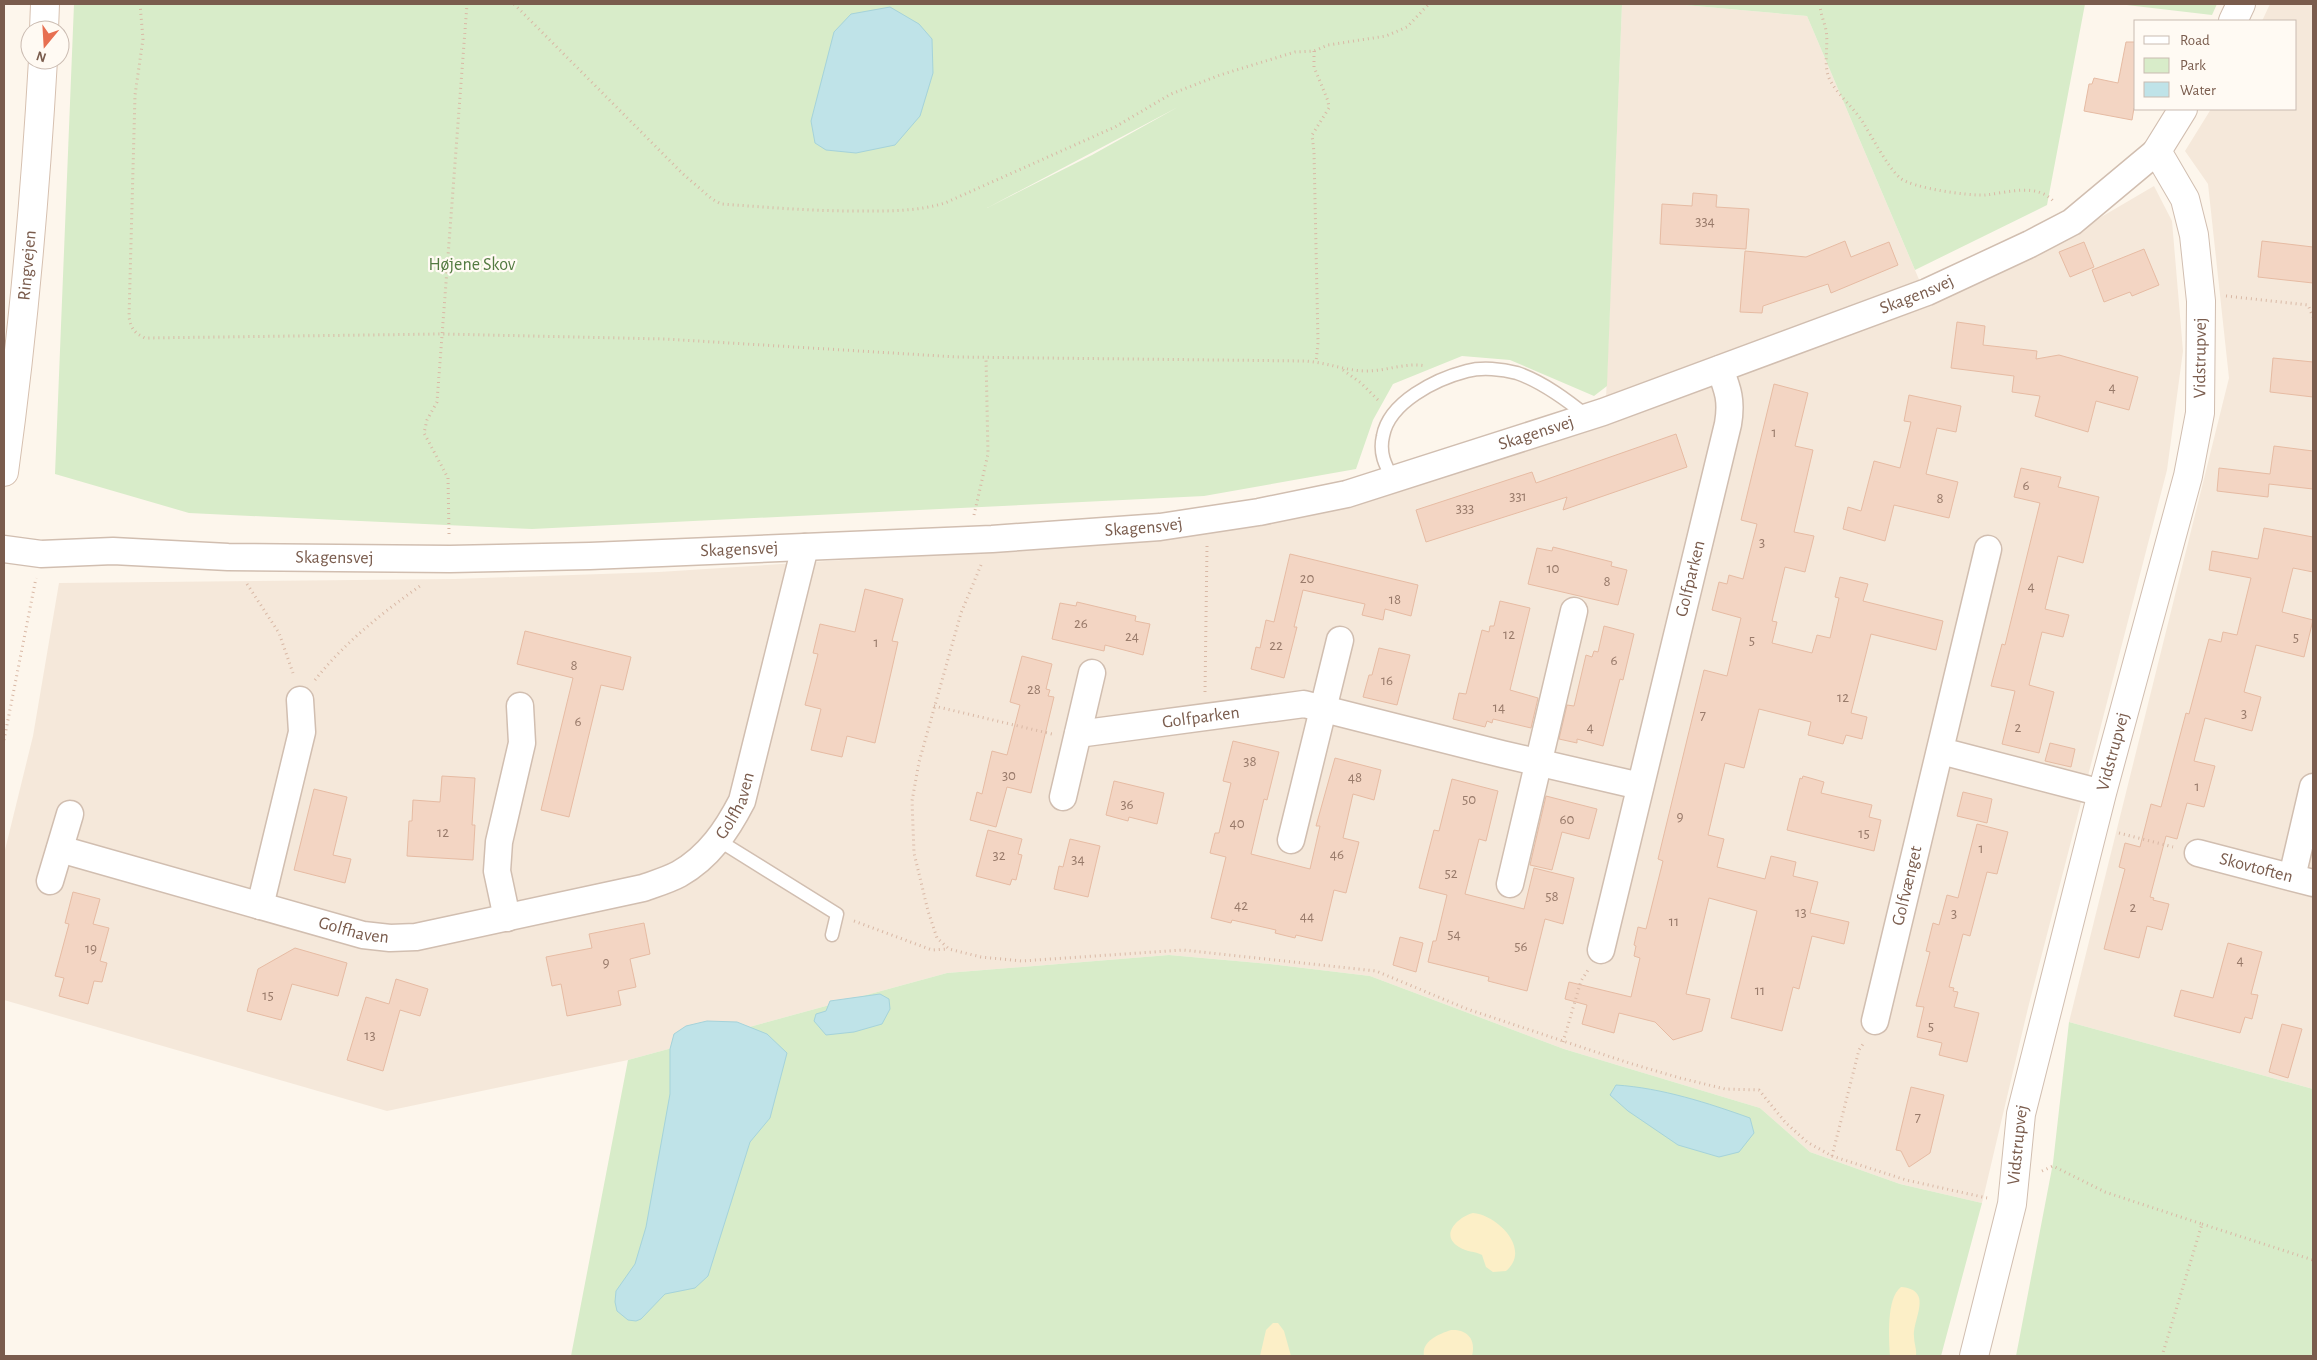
<svg xmlns="http://www.w3.org/2000/svg" width="2317" height="1360" font-family="'Alegreya Sans',sans-serif">
<style>
.residential{fill:#f5e8da}
.green{fill:#d8ecc9;fill-rule:evenodd}
.sand{fill:#fcefc7}
.water{fill:#bfe3e8;stroke:#a5d3da}
.building{fill:#f3d5c3;stroke:#e6bba3}
.lines{fill:none;stroke-linecap:round;stroke-linejoin:round}
.service-casing{stroke:#d1beb0;stroke-width:15}
.minor-casing{stroke:#d1beb0;stroke-width:29}
.tertiary-casing{stroke:#d1beb0;stroke-width:30}
.secondary-casing{stroke:#d6c0b0;stroke-width:30}
.path{stroke:#d9b8a5;stroke-width:3;stroke-dasharray:1 4;stroke-linecap:butt}
.service{stroke:#fff;stroke-width:12}
.minor{stroke:#fff;stroke-width:26}
.tertiary{stroke:#fff;stroke-width:28}
.secondary{stroke:#fff;stroke-width:28}
.labels{text-anchor:middle;dominant-baseline:central;stroke-width:4.5;stroke-linejoin:round;paint-order:stroke}
.number-label{font-size:15px;fill:#987a6a}
.park-label{font-size:18px;fill:#537a41;stroke:#fffaf3}
.street-label{font-size:18px;fill:#7a5c4d;stroke:#fffaf3}
</style>
<rect width="100%" height="100%" fill="#fdf6ec"/>
<g class="residential">
<path d="M 1622,4 L 1673,4 L 1807,16 L 1929,303 L 2033,257 L 2154,186 L 2172,221 L 2183,351 L 2167,470 L 2028,1008 L 1982,1203 L 1900,1184 L 1810,1152 L 1760,1108 L 1564,1049 L 1370,976 L 1270,964 L 1169,955 L 947,973 L 628,1060 L 387,1111 L 4,1000 L 4,854 L 33,736 L 59,583 L 455,579 L 659,572 L 1163,539 L 1605,424 Z"/>
<path d="M 2270,4 L 2313,4 L 2313,1089 L 2069,1022 L 2229,378 L 2208,184 L 2185,151 L 2211,109 L 2296,109 L 2296,21 L 2262,21 Z"/>
</g>
<g class="green">
<path d="M 74,4 L 1622,4 L 1607,386 L 1594,396 L 1510,360 L 1462,356 L 1393,384 L 1373,420 L 1356,469 L 1204,496 L 532,529 L 189,513 L 55,474 ZM 1178,107 L 1092,155 L 987,208 Z"/>
<path d="M 1673,4 L 2085,4 L 2047,205 L 1915,270 L 1807,16 Z"/>
<path d="M 2118,4 L 2217,4 L 2212,15 Z"/>
<path d="M 1169,955 L 1270,964 L 1370,976 L 1564,1049 L 1760,1108 L 1810,1152 L 1900,1184 L 1982,1203 L 1941,1356 L 571,1356 L 628,1060 L 947,973 Z"/>
<path d="M 2069,1022 L 2313,1089 L 2313,1356 L 2016,1356 L 2053,1163 Z"/>
</g>
<g class="sand">
<path d="M 1473,1213 C 1497,1215 1532,1249 1506,1271 L 1493,1272 L 1486,1267 L 1482,1255 C 1475,1251 1466,1252 1459,1247 C 1439,1235 1458,1217 1473,1213 Z"/>
<path d="M 1901,1287 C 1934,1290 1913,1318 1914,1336 C 1914,1344 1917,1349 1916,1356 L 1890,1356 C 1889,1339 1886,1298 1901,1287 Z"/>
<path d="M 1273,1323 L 1278,1323 L 1284,1331 L 1291,1356 L 1260,1356 L 1266,1330 Z"/>
<path d="M 1451,1330 C 1468,1329 1476,1340 1472,1356 L 1424,1356 C 1421,1341 1439,1334 1451,1330 Z"/>
</g>
<g class="water">
<path d="M 890,7 L 919,24 L 932,39 L 933,73 L 920,116 L 895,145 L 856,153 L 826,150 L 815,143 L 811,121 L 834,32 L 851,14 Z"/>
<path d="M 880,994 L 889,999 L 890,1009 L 882,1024 L 854,1032 L 826,1035 L 814,1021 L 816,1014 L 826,1011 L 830,1001 Z"/>
<path d="M 707,1021 L 737,1022 L 767,1034 L 787,1053 L 770,1118 L 750,1142 L 708,1276 L 695,1288 L 665,1294 L 641,1319 L 636,1321 L 628,1320 L 617,1311 L 615,1302 L 616,1291 L 635,1264 L 646,1227 L 670,1094 L 670,1049 L 674,1034 L 686,1026 Z"/>
<path d="M 1616,1085 C 1662,1088 1708,1103 1750,1118 L 1754,1133 L 1739,1152 L 1719,1157 L 1678,1145 L 1628,1111 L 1610,1095 Z"/>
</g>
<g class="building">
<path d="M 2126,42 L 2136,42 L 2136,108 L 2134,108 L 2132,120 L 2084,111 L 2089,84 L 2092,84 L 2094,78 L 2118,83 Z"/>
<path d="M 1693,193 L 1717,195 L 1716,207 L 1749,209 L 1746,249 L 1660,244 L 1662,204 L 1692,206 Z"/>
<path d="M 1845,241 L 1851,257 L 1889,242 L 1898,265 L 1831,293 L 1828,284 L 1763,306 L 1762,313 L 1740,312 L 1745,251 L 1806,257 Z"/>
<path d="M 2262,241 L 2313,247 L 2313,283 L 2258,277 Z"/>
<path d="M 2084,242 L 2094,267 L 2070,277 L 2059,252 Z"/>
<path d="M 2144,249 L 2159,285 L 2132,296 L 2130,292 L 2104,302 L 2092,270 Z"/>
<path d="M 1957,322 L 1985,326 L 1983,345 L 2037,351 L 2036,359 L 2059,355 L 2138,377 L 2129,410 L 2096,401 L 2088,432 L 2035,416 L 2040,396 L 2012,392 L 2014,376 L 1951,368 Z"/>
<path d="M 2273,358 L 2313,362 L 2313,397 L 2270,392 Z"/>
<path d="M 1774,384 L 1808,393 L 1795,446 L 1813,450 L 1794,532 L 1814,536 L 1805,572 L 1785,567 L 1772,621 L 1777,622 L 1772,643 L 1812,653 L 1817,635 L 1830,638 L 1839,598 L 1835,597 L 1840,577 L 1868,584 L 1863,601 L 1943,621 L 1936,650 L 1871,634 L 1851,713 L 1867,717 L 1862,739 L 1846,735 L 1843,744 L 1808,735 L 1811,722 L 1759,709 L 1744,768 L 1725,763 L 1708,835 L 1724,839 L 1717,867 L 1765,879 L 1771,856 L 1796,862 L 1793,876 L 1818,882 L 1810,913 L 1849,922 L 1844,944 L 1812,936 L 1799,989 L 1793,987 L 1782,1031 L 1731,1018 L 1757,911 L 1709,898 L 1686,994 L 1710,999 L 1702,1031 L 1673,1040 L 1655,1022 L 1619,1013 L 1614,1033 L 1582,1024 L 1587,1005 L 1565,999 L 1569,982 L 1631,997 L 1640,958 L 1634,956 L 1636,946 L 1634,945 L 1638,927 L 1646,929 L 1663,861 L 1658,859 L 1704,670 L 1727,676 L 1741,618 L 1712,610 L 1719,582 L 1727,584 L 1729,575 L 1743,579 L 1757,524 L 1741,520 Z"/>
<path d="M 1909,395 L 1961,406 L 1956,432 L 1937,428 L 1926,474 L 1958,482 L 1949,518 L 1894,505 L 1885,541 L 1843,529 L 1848,507 L 1861,511 L 1874,461 L 1900,468 L 1911,422 L 1904,421 Z"/>
<path d="M 1676,434 L 1687,467 L 1563,510 L 1567,497 L 1426,542 L 1416,510 L 1532,472 L 1536,483 Z"/>
<path d="M 2274,446 L 2313,451 L 2313,489 L 2269,484 L 2268,497 L 2217,491 L 2219,468 L 2270,474 Z"/>
<path d="M 2021,468 L 2061,477 L 2058,487 L 2099,497 L 2083,563 L 2058,556 L 2045,609 L 2069,615 L 2063,637 L 2042,632 L 2029,685 L 2054,692 L 2039,753 L 2002,744 L 2015,691 L 1991,686 L 2002,644 L 2005,645 L 2040,503 L 2014,497 Z"/>
<path d="M 2264,528 L 2313,537 L 2313,572 L 2293,568 L 2282,612 L 2313,620 L 2304,657 L 2256,645 L 2244,692 L 2261,697 L 2252,731 L 2205,718 L 2194,761 L 2215,766 L 2204,807 L 2187,803 L 2177,839 L 2166,836 L 2150,897 L 2154,898 L 2153,900 L 2169,904 L 2162,930 L 2147,926 L 2139,958 L 2104,949 L 2125,869 L 2119,867 L 2125,843 L 2140,847 L 2151,804 L 2161,807 L 2186,713 L 2189,714 L 2209,639 L 2221,642 L 2223,632 L 2237,635 L 2251,578 L 2209,570 L 2212,551 L 2258,559 Z"/>
<path d="M 1553,547 L 1612,562 L 1611,566 L 1627,570 L 1618,605 L 1528,584 L 1537,548 L 1552,551 Z"/>
<path d="M 1290,554 L 1418,585 L 1411,616 L 1385,609 L 1383,620 L 1362,615 L 1365,604 L 1303,590 L 1294,627 L 1297,627 L 1284,678 L 1251,669 L 1256,647 L 1260,648 L 1266,620 L 1274,622 Z"/>
<path d="M 865,589 L 903,599 L 892,641 L 898,642 L 875,743 L 847,736 L 842,757 L 811,750 L 821,709 L 805,705 L 818,654 L 813,653 L 820,624 L 855,632 Z"/>
<path d="M 1500,601 L 1530,608 L 1510,690 L 1538,698 L 1531,728 L 1493,719 L 1492,723 L 1487,721 L 1485,727 L 1453,719 L 1459,693 L 1466,694 L 1482,630 L 1489,632 L 1490,626 L 1494,626 Z"/>
<path d="M 1077,602 L 1136,616 L 1135,621 L 1150,624 L 1143,655 L 1105,645 L 1104,651 L 1052,639 L 1060,603 L 1076,606 Z"/>
<path d="M 1604,626 L 1634,634 L 1623,680 L 1620,679 L 1603,746 L 1577,739 L 1577,743 L 1559,739 L 1567,705 L 1574,706 L 1586,655 L 1592,657 L 1594,651 L 1598,652 Z"/>
<path d="M 525,631 L 631,657 L 623,690 L 601,685 L 569,817 L 541,810 L 573,678 L 517,664 Z"/>
<path d="M 1379,648 L 1410,655 L 1397,705 L 1363,697 L 1369,675 L 1372,675 Z"/>
<path d="M 1022,656 L 1052,664 L 1046,689 L 1050,690 L 1048,696 L 1054,697 L 1031,793 L 1007,787 L 996,827 L 970,820 L 977,792 L 982,794 L 992,751 L 1007,755 L 1020,705 L 1010,702 Z"/>
<path d="M 1233,741 L 1279,752 L 1267,800 L 1264,799 L 1251,854 L 1310,869 L 1320,826 L 1316,826 L 1335,758 L 1381,770 L 1374,800 L 1353,794 L 1343,838 L 1359,842 L 1346,893 L 1334,890 L 1322,941 L 1296,935 L 1295,938 L 1275,933 L 1276,930 L 1232,920 L 1231,923 L 1211,918 L 1226,857 L 1210,853 L 1215,833 L 1219,833 L 1231,783 L 1223,781 Z"/>
<path d="M 2050,743 L 2075,749 L 2071,767 L 2045,761 Z"/>
<path d="M 442,776 L 475,778 L 472,825 L 475,825 L 473,860 L 407,856 L 409,821 L 412,821 L 413,800 L 440,802 Z"/>
<path d="M 1803,776 L 1824,782 L 1821,793 L 1872,805 L 1869,817 L 1881,820 L 1874,851 L 1787,830 L 1800,778 L 1802,779 Z"/>
<path d="M 1452,779 L 1498,791 L 1486,841 L 1479,839 L 1465,894 L 1524,909 L 1534,868 L 1574,878 L 1563,924 L 1545,919 L 1527,991 L 1488,981 L 1489,977 L 1428,962 L 1433,941 L 1436,941 L 1447,895 L 1419,888 L 1434,830 L 1439,831 Z"/>
<path d="M 1114,781 L 1164,793 L 1157,824 L 1129,817 L 1128,821 L 1106,815 Z"/>
<path d="M 314,789 L 347,797 L 333,855 L 351,859 L 345,883 L 294,870 Z"/>
<path d="M 1963,792 L 1992,799 L 1987,823 L 1957,816 Z"/>
<path d="M 1546,796 L 1597,809 L 1589,839 L 1562,832 L 1552,870 L 1530,865 Z"/>
<path d="M 1977,824 L 2008,832 L 1997,874 L 1987,872 L 1970,936 L 1963,934 L 1949,987 L 1954,988 L 1953,991 L 1958,992 L 1954,1007 L 1979,1013 L 1967,1062 L 1939,1055 L 1942,1043 L 1917,1037 L 1924,1007 L 1916,1006 L 1930,952 L 1926,951 L 1933,923 L 1939,925 L 1947,895 L 1958,898 Z"/>
<path d="M 988,830 L 1022,839 L 1018,854 L 1022,855 L 1016,880 L 1012,879 L 1010,885 L 976,876 Z"/>
<path d="M 1070,839 L 1100,846 L 1088,897 L 1054,889 L 1059,866 L 1063,867 Z"/>
<path d="M 73,892 L 100,899 L 93,924 L 109,928 L 100,961 L 107,963 L 102,982 L 94,981 L 88,1004 L 59,996 L 64,978 L 55,976 L 69,924 L 65,923 Z"/>
<path d="M 644,923 L 650,954 L 630,959 L 636,987 L 618,991 L 621,1005 L 567,1016 L 561,984 L 552,986 L 546,957 L 592,948 L 589,934 Z"/>
<path d="M 1400,937 L 1423,943 L 1416,972 L 1393,965 Z"/>
<path d="M 2228,943 L 2262,952 L 2251,994 L 2258,995 L 2252,1019 L 2245,1017 L 2240,1033 L 2174,1016 L 2181,990 L 2213,998 Z"/>
<path d="M 295,948 L 347,963 L 338,996 L 292,984 L 281,1020 L 247,1011 L 258,969 Z"/>
<path d="M 396,979 L 428,989 L 420,1016 L 400,1010 L 383,1071 L 347,1060 L 366,997 L 389,1004 Z"/>
<path d="M 2282,1024 L 2302,1029 L 2288,1078 L 2269,1072 Z"/>
<path d="M 1911,1087 L 1944,1095 L 1930,1153 L 1909,1167 L 1901,1151 L 1896,1150 Z"/>
</g>
<g class="lines">
<defs>
<g id="service">
<path d="M 1393,479 C 1385,465 1379,453 1383,436 C 1389,402 1436,379 1467,371 C 1482,367 1502,369 1517,373 C 1543,382 1567,400 1588,417"/>
<path d="M 718,840 L 837,914 L 832,935"/>
</g>
<g id="minor">
<path id="s1" d="M 4,549 L 41,554 L 113,551 L 228,557 L 450,559 L 590,556 L 992,539 L 1160,527 L 1259,512 L 1347,494 L 1603,412 L 1927,292 L 2030,244 L 2072,222 L 2157,151"/>
<path id="s2" d="M 1078,734 L 1304,704 L 1502,754 L 1640,786"/>
<path d="M 1941,751 L 2102,793"/>
<path d="M 1063,797 L 1092,673"/>
<path d="M 1291,840 L 1340,640"/>
<path id="s3" d="M 60,849 L 363,935 L 390,938 L 416,937 L 643,888 C 654,884 668,880 679,874 C 709,857 727,830 742,801 L 805,547"/>
<path id="s4" d="M 2198,853 L 2313,883"/>
<path d="M 2292,877 L 2313,787"/>
<path d="M 50,881 L 70,814"/>
<path d="M 1510,884 L 1574,611"/>
<path d="M 260,906 L 302,732 L 300,700"/>
<path d="M 507,918 L 497,871 L 499,842 L 522,743 L 520,706"/>
<path id="s5" d="M 1601,950 L 1728,424 C 1732,401 1728,390 1720,369"/>
<path id="s6" d="M 1875,1021 L 1988,549"/>
</g>
<g id="tertiary">
<path d="M 2233,21 L 2241,4"/>
<path id="s7" d="M 1974,1356 L 2012,1204 L 2021,1114 L 2102,793 L 2188,476 L 2200,413 L 2201,301 L 2194,235 L 2185,199 L 2157,151 L 2183,109"/>
</g>
<g id="secondary">
<path d="M 44,30 L 45,4"/>
<path id="s8" d="M 4,472 C 23,335 35,198 43,60"/>
</g>
</defs>
<use href="#service" class="service-casing"/>
<use href="#minor" class="minor-casing"/>
<use href="#tertiary" class="tertiary-casing"/>
<use href="#secondary" class="secondary-casing"/>
<g class="path">
<path d="M 140,4 L 143,39 L 135,95 L 129,317 C 131,328 134,333 145,338 L 442,334 L 665,339 L 957,357 L 1304,361 C 1326,362 1345,371 1367,371 C 1387,371 1406,362 1426,366"/>
<path d="M 514,4 L 683,174 L 712,199 L 721,204 C 765,207 809,211 854,211 C 886,211 915,212 945,203 L 1115,127 L 1171,94 L 1220,75 L 1295,52 L 1314,51 L 1328,45 L 1386,36 L 1407,27 L 1429,4"/>
<path d="M 1820,4 C 1820,13 1824,21 1826,30 C 1829,47 1822,67 1831,82 C 1839,96 1853,107 1862,121 C 1873,138 1886,165 1900,178 C 1912,188 1968,196 1985,195 C 2007,193 2037,182 2054,202"/>
<path d="M 1314,51 L 1314,67 L 1328,101 L 1329,108 L 1312,135 L 1314,152 L 1318,343 L 1316,362"/>
<path d="M 2226,296 L 2308,305 L 2313,317"/>
<path d="M 1343,370 L 1361,383 L 1380,402"/>
<path d="M 974,515 L 988,454 L 986,357"/>
<path d="M 449,534 L 448,478 L 424,433 L 427,420 L 437,402 L 467,4"/>
<path d="M 981,565 L 961,613 L 919,762 L 912,801 L 914,853 L 928,911 L 937,938 L 949,949 L 981,957 L 1022,961 L 1183,950 L 1376,971 L 1467,1009 L 1629,1063 L 1680,1078 L 1725,1089 L 1759,1090 L 1785,1122 L 1807,1142 L 1832,1156 L 1906,1180 L 1987,1198"/>
<path d="M 247,584 L 279,633 L 294,676"/>
<path d="M 315,680 C 344,643 382,613 420,586"/>
<path d="M 1205,692 L 1207,546"/>
<path d="M 934,706 L 1052,734"/>
<path d="M 4,740 L 36,578"/>
<path d="M 2119,833 L 2173,847"/>
<path d="M 854,921 L 932,950 L 948,949"/>
<path d="M 1563,1042 L 1581,981 L 1588,970"/>
<path d="M 1832,1156 L 1859,1050 L 1863,1044"/>
<path d="M 2042,1171 L 2053,1166 L 2105,1192 L 2202,1224 L 2162,1356"/>
<path d="M 2202,1224 L 2313,1260"/>
</g>
<use href="#service" class="service"/>
<use href="#minor" class="minor"/>
<use href="#tertiary" class="tertiary"/>
<use href="#secondary" class="secondary"/>
</g>
<g class="labels">
<g class="number-label">
<text x="1705" y="221">334</text>
<text x="2112" y="387">4</text>
<text x="1774" y="432">1</text>
<text x="2026" y="485">6</text>
<text x="1518" y="496">331</text>
<text x="1940" y="498">8</text>
<text x="1465" y="508">333</text>
<text x="1762" y="542">3</text>
<text x="1553" y="568">10</text>
<text x="1307" y="578">20</text>
<text x="1607" y="581">8</text>
<text x="2031" y="586">4</text>
<text x="1395" y="599">18</text>
<text x="1081" y="623">26</text>
<text x="1509" y="634">12</text>
<text x="1132" y="636">24</text>
<text x="2296" y="637">5</text>
<text x="1752" y="640">5</text>
<text x="876" y="642">1</text>
<text x="1276" y="645">22</text>
<text x="1614" y="660">6</text>
<text x="574" y="665">8</text>
<text x="1387" y="680">16</text>
<text x="1034" y="689">28</text>
<text x="1843" y="697">12</text>
<text x="1499" y="707">14</text>
<text x="2244" y="713">3</text>
<text x="1703" y="715">7</text>
<text x="578" y="721">6</text>
<text x="1590" y="727">4</text>
<text x="2018" y="727">2</text>
<text x="1250" y="761">38</text>
<text x="1009" y="775">30</text>
<text x="1355" y="777">48</text>
<text x="2197" y="786">1</text>
<text x="1469" y="799">50</text>
<text x="1127" y="804">36</text>
<text x="1680" y="816">9</text>
<text x="1567" y="819">60</text>
<text x="1237" y="823">40</text>
<text x="443" y="832">12</text>
<text x="1864" y="833">15</text>
<text x="1981" y="848">1</text>
<text x="1337" y="854">46</text>
<text x="999" y="855">32</text>
<text x="1078" y="859">34</text>
<text x="1451" y="873">52</text>
<text x="1552" y="896">58</text>
<text x="1241" y="905">42</text>
<text x="2133" y="907">2</text>
<text x="1801" y="912">13</text>
<text x="1954" y="913">3</text>
<text x="1307" y="916">44</text>
<text x="1674" y="921">11</text>
<text x="1454" y="934">54</text>
<text x="1521" y="946">56</text>
<text x="91" y="948">19</text>
<text x="2240" y="960">4</text>
<text x="606" y="962">9</text>
<text x="1760" y="990">11</text>
<text x="268" y="995">15</text>
<text x="1931" y="1026">5</text>
<text x="370" y="1035">13</text>
<text x="1918" y="1117">7</text>
</g>
<g class="park-label">
<text x="472" y="265">Højene Skov</text>
</g>
<g class="street-label">
<text stroke="none"><textPath href="#s8" startOffset="208">Ringvejen</textPath></text>
<text stroke="none"><textPath href="#s1" startOffset="1951">Skagensvej</textPath></text>
<text stroke="none"><textPath href="#s7" startOffset="1026">Vidstrupvej</textPath></text>
<text stroke="none"><textPath href="#s1" startOffset="1546">Skagensvej</textPath></text>
<text stroke="none"><textPath href="#s1" startOffset="1141">Skagensvej</textPath></text>
<text stroke="none"><textPath href="#s1" startOffset="736">Skagensvej</textPath></text>
<text stroke="none"><textPath href="#s1" startOffset="331">Skagensvej</textPath></text>
<text stroke="none"><textPath href="#s5" startOffset="382">Golfparken</textPath></text>
<text stroke="none"><textPath href="#s2" startOffset="124">Golfparken</textPath></text>
<text stroke="none"><textPath href="#s7" startOffset="621">Vidstrupvej</textPath></text>
<text stroke="none"><textPath href="#s3" startOffset="730">Golfhaven</textPath></text>
<text stroke="none"><textPath href="#s4" startOffset="60">Skovtoften</textPath></text>
<text stroke="none"><textPath href="#s6" startOffset="139">Golfvænget</textPath></text>
<text stroke="none"><textPath href="#s3" startOffset="305">Golfhaven</textPath></text>
<text stroke="none"><textPath href="#s7" startOffset="216">Vidstrupvej</textPath></text>
</g>
</g>
<rect width="2317" height="1360" fill="none" stroke="#7a5c4d" stroke-width="10"/>
<rect x="2134" y="20" width="162" height="90" fill="#fffaf3" stroke="#cabbb1"/>
<rect x="2144" y="36" width="25" height="8" fill="#ffffff" stroke="#cabbb1"/>
<text x="2180" y="45" font-size="15" fill="#7a5c4d">Road</text>
<rect x="2144" y="58" width="25" height="15" fill="#d8ecc9" stroke="#cabbb1"/>
<text x="2180" y="70" font-size="15" fill="#7a5c4d">Park</text>
<rect x="2144" y="82" width="25" height="15" fill="#bfe3e8" stroke="#cabbb1"/>
<text x="2180" y="95" font-size="15" fill="#7a5c4d">Water</text>
<g transform="translate(45 45) rotate(198)"><circle r="24" fill="#fffaf3" stroke="#cabbb1"/>
<path d="M0-4L9 19L0 12L-9 19Z" fill="#e76f51"/>
<text y="-8" font-size="14" font-weight="bold" text-anchor="middle" fill="#7a5c4d">N</text>
</g>
</svg>
